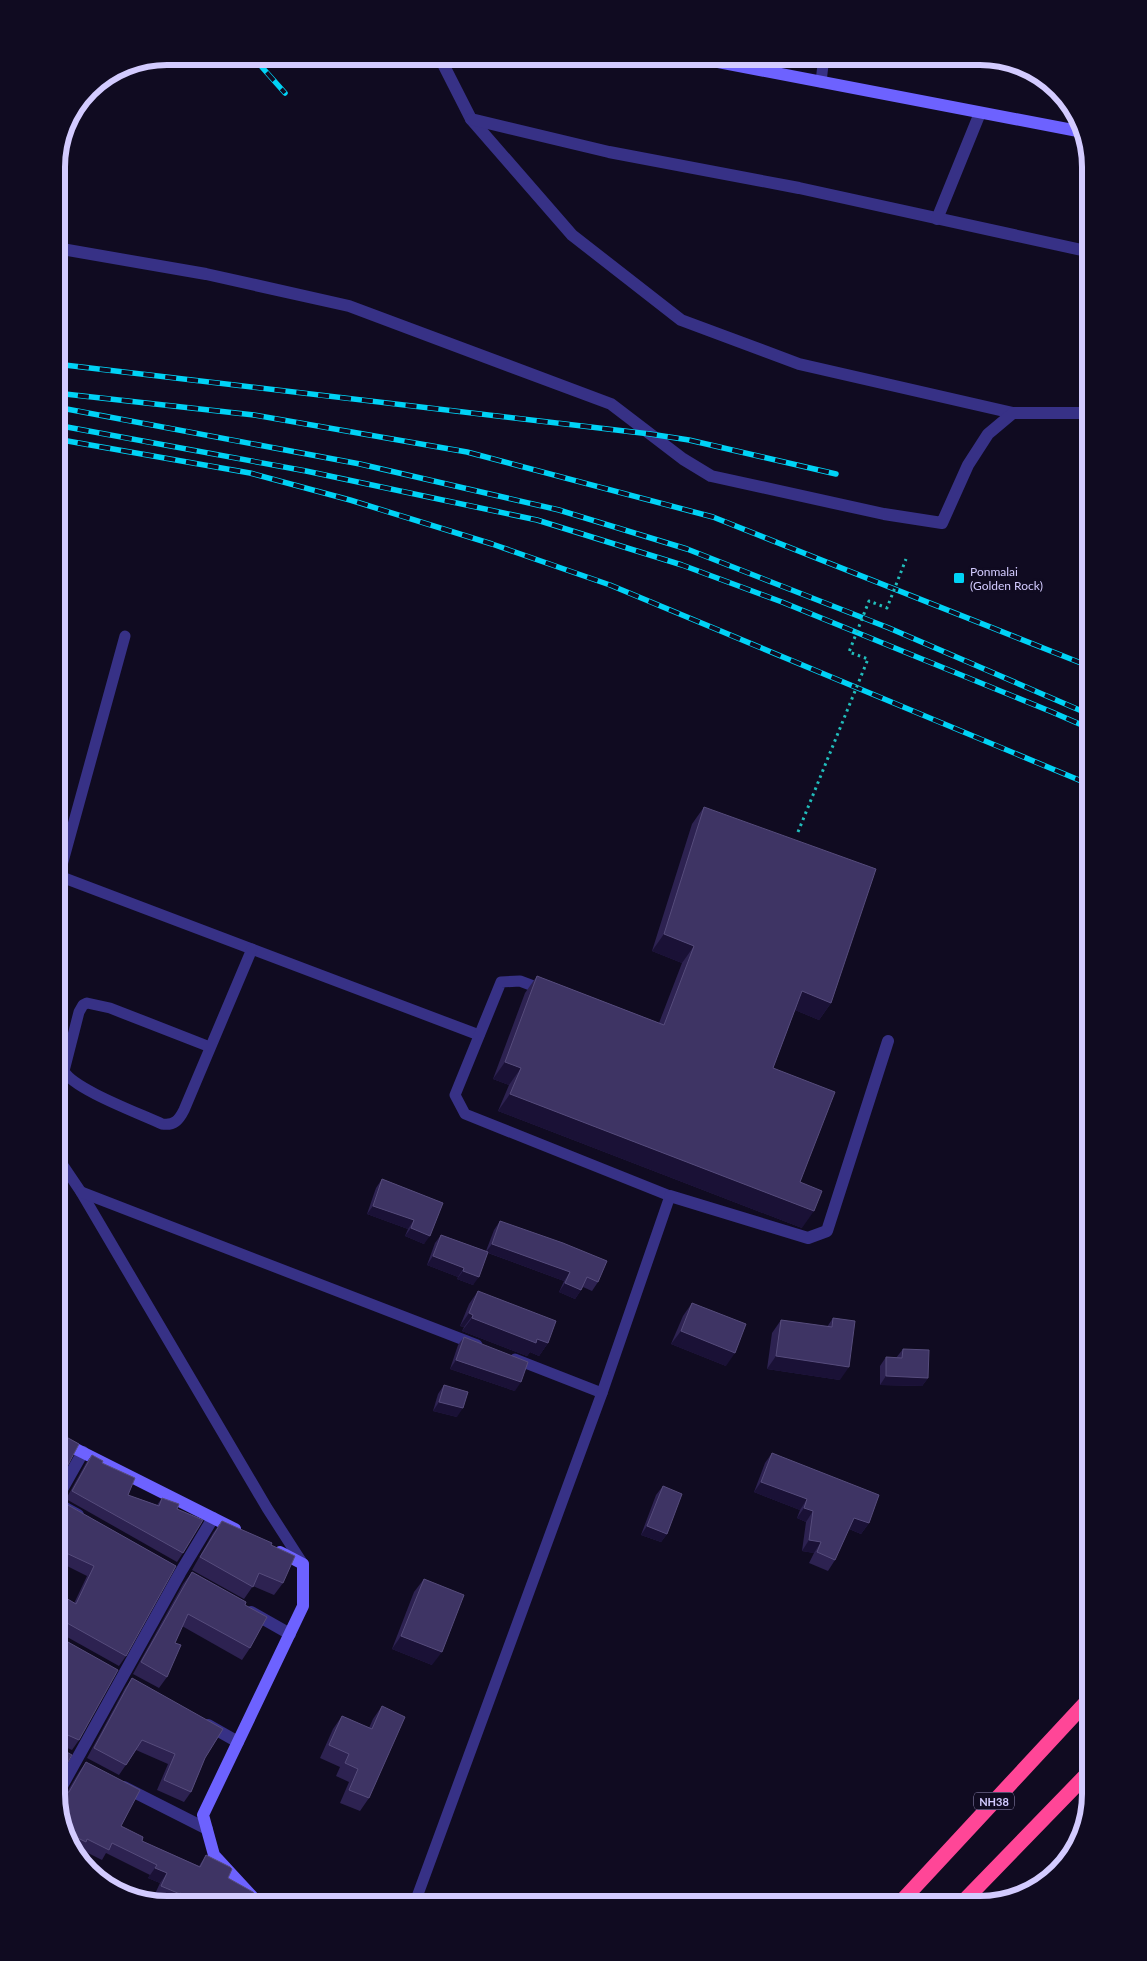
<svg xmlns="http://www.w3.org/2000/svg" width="1147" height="1961" font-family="Lato,sans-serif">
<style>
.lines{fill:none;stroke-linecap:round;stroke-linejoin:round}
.lane{stroke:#373186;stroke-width:11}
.street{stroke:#373186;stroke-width:12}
.secondary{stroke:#6d62ff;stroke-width:12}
.highway{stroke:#ff4697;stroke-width:15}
.rail-casing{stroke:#00d3f6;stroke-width:5.5}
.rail{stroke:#100b21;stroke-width:4;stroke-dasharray:11;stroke-linecap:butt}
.path-bridge{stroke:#21bdbb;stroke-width:3;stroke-dasharray:2.5 4;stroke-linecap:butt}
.wall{fill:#2d2251}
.shaded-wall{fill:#1a1136}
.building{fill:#3e3464;stroke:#564c7c}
.poi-dot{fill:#00d3f6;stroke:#100b21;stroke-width:2}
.labels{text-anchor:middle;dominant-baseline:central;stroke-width:5;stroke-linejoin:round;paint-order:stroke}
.shield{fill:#100b21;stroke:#9891bc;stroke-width:1}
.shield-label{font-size:11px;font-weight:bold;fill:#d3cbff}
.poi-label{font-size:12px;fill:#d3cbff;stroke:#100b21;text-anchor:start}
.rim{fill:none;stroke:#d3cbff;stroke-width:6}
</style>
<rect width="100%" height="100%" fill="#100b21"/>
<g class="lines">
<g class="lane">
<path d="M 821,82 L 824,56"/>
<path d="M 125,636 L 59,876 L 479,1035"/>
<path d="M 210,1047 L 110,1008 L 87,1003 L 83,1005 L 79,1012 L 64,1071 C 73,1089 141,1114 162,1124 C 174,1126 179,1120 184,1110 L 252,949"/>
<path d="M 56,1155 L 81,1192 L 267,1508 L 303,1564"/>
<path d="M 81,1192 L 477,1345"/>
<path d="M 515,1359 L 602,1393"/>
<path d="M 414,1905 L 602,1393 L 670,1196 L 465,1114 L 455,1095 L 501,982 L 520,981 L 544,990"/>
</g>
<g class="street">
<path d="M 439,56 L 471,119 L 572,235 L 681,320 L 799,364 L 1013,413"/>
<path d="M 471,119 L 609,152 L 799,188 L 1091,252"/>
<path d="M 937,219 L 980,113"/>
<path d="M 56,248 L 206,274 L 349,306 L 611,404 L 683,459 L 711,476 L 884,514 L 942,523 L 968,465 L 988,434 L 1013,413 L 1091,413"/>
<path d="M 670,1196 L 808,1238 L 827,1231 L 888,1041"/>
<path d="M 56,1500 L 83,1452"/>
<path d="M 56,1503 L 78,1515"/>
<path d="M 251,1612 L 290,1634"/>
<path d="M 208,1725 L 238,1742"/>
<path d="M 124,1787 L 207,1829"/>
<path d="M 57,1795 L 180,1573 L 213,1518"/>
<path d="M 94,1873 L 124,1893"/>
</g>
<g class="secondary">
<path d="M 687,56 L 1083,132"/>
<path d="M 56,1439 L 235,1529"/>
<path d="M 260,1905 L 214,1855 L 203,1815 L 303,1606 L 303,1564 L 280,1552"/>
</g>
<g class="highway">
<path d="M 898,1905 L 1091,1697"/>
<path d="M 960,1905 L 1091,1770"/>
</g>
<defs>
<g id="rail">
<path d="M 252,56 L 285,93"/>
<path d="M 56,364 L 650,434 L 689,440 L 836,474"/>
<path d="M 56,393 L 254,415 L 467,452 L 713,517 L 1091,667"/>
<path d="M 56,407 L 360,464 L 559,510 L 687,549 L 889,628 L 1091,715"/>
<path d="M 56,425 L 306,471 L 537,520 L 682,565 L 782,602 L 1052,712 L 1091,729"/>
<path d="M 56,439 L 250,473 L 350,500 L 492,544 L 610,585 L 1091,785"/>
</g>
</defs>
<use href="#rail" class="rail-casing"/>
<use href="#rail" class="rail"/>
<path class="path-bridge" d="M 798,832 L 868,659 L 849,652 L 869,601 L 887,608 L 906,559"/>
</g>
<g class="wall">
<path d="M 704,807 L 831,1003 L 819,1020 L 795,1010 L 773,1068 L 800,1182 L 802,1228 L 498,1111 L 509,1085 L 493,1079 L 525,993 L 537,976 L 659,1023 L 682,963 L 652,951 L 692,824 Z"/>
<path d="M 382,1179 L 443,1203 L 424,1244 L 405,1236 L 408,1229 L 367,1214 L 376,1188 Z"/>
<path d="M 500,1221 L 598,1282 L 592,1291 L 583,1287 L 575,1299 L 559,1292 L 564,1281 L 488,1253 L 473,1285 L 457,1279 L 458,1277 L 427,1265 L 435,1243 L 441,1235 L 486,1251 L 494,1230 Z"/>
<path d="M 478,1291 L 548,1343 L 539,1356 L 530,1352 L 527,1356 L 462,1331 L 464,1327 L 460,1326 L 469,1304 Z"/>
<path d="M 692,1303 L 726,1366 L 671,1344 L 683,1316 Z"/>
<path d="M 833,1318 L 840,1380 L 767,1369 L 772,1333 L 781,1320 L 827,1327 Z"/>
<path d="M 464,1337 L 515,1391 L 450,1369 L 458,1345 Z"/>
<path d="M 903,1349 L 928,1378 L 922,1386 L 880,1385 L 880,1366 L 886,1357 L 896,1358 Z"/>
<path d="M 444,1385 L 457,1417 L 433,1411 L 438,1394 Z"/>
<path d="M 56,1429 L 61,1478 L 56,1484 Z"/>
<path d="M 772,1453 L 869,1523 L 861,1534 L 849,1529 L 835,1560 L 828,1571 L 809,1563 L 814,1553 L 802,1551 L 806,1522 L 797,1518 L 800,1510 L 754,1492 L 765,1463 Z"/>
<path d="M 92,1455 L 102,1463 L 128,1495 L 157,1505 L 162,1498 L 177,1509 L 183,1553 L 177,1562 L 66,1499 L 86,1463 Z"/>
<path d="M 663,1486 L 667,1534 L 661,1542 L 641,1535 L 656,1495 Z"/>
<path d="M 66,1504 L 176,1566 L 126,1656 L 119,1666 L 60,1633 L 87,1576 L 59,1562 L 59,1514 Z"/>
<path d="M 222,1521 L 271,1545 L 283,1583 L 274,1595 L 253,1586 L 244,1599 L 192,1570 L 213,1533 Z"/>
<path d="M 192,1572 L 245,1605 L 250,1648 L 242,1660 L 182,1626 L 175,1643 L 167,1677 L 159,1688 L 133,1674 L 183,1584 Z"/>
<path d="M 424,1579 L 432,1665 L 392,1649 L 414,1592 Z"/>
<path d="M 56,1634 L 79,1740 L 72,1750 L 56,1743 Z"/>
<path d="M 132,1678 L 205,1758 L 191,1792 L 184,1802 L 157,1790 L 168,1764 L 136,1750 L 119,1775 L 87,1758 L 125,1688 Z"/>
<path d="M 382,1706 L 369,1798 L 360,1811 L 340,1803 L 349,1782 L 336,1776 L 340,1767 L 320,1758 L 333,1729 L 342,1716 L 369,1728 L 373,1719 Z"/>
<path d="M 86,1762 L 121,1826 L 142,1841 L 199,1866 L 206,1855 L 228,1878 L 257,1905 L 176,1905 L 173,1903 L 173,1904 L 154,1896 L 160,1883 L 148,1878 L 150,1875 L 106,1853 L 102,1860 L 80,1849 L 79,1852 L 73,1849 L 68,1843 L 56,1794 L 57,1781 L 57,1790 L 64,1793 L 67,1792 L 79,1772 Z"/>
</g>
<g class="shaded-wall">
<path d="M 664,934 L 694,946 L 682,963 L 652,951 Z"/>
<path d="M 802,991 L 831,1003 L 819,1020 L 790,1008 Z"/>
<path d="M 505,1062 L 521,1068 L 509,1085 L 493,1079 Z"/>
<path d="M 510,1094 L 814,1211 L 802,1228 L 498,1111 Z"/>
<path d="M 373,1206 L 414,1220 L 408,1229 L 367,1214 Z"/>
<path d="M 411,1228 L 430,1236 L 424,1244 L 405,1236 Z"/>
<path d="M 492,1244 L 570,1272 L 564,1281 L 486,1252 Z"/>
<path d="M 433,1256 L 464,1268 L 458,1277 L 427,1265 Z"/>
<path d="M 463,1271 L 479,1277 L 473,1285 L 457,1279 Z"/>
<path d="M 565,1283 L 581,1290 L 575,1299 L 559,1292 Z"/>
<path d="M 469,1313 L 473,1315 L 464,1327 L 460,1326 Z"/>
<path d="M 472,1318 L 537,1339 L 548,1343 L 539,1356 L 530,1352 L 527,1356 L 462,1331 Z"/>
<path d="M 681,1331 L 735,1353 L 726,1366 L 671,1344 Z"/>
<path d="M 776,1356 L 849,1367 L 840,1380 L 767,1369 Z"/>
<path d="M 456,1360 L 521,1382 L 515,1391 L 450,1369 Z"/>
<path d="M 886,1376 L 928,1378 L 922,1386 L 880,1385 Z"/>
<path d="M 439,1402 L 463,1408 L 457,1417 L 433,1411 Z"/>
<path d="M 761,1482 L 807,1499 L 800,1510 L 754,1492 Z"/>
<path d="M 804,1508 L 813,1511 L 806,1522 L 797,1518 Z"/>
<path d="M 854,1518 L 869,1523 L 861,1534 L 847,1528 Z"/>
<path d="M 647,1526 L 667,1534 L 661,1542 L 641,1535 Z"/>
<path d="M 809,1540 L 821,1542 L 814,1553 L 802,1551 Z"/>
<path d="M 59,1623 L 67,1623 L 60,1633 L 56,1633 L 56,1626 Z"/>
<path d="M 401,1636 L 442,1652 L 432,1665 L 392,1649 Z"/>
<path d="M 63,1733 L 56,1743 L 56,1737 Z"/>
<path d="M 155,1868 L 167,1873 L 160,1883 L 148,1878 Z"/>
</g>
<g class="building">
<path d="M 704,807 L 876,869 L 831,1003 L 802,991 L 773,1068 L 835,1092 L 800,1182 L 822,1191 L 814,1211 L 510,1094 L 521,1068 L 505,1062 L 537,976 L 664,1025 L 694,946 L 664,934 Z"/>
<path d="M 382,1179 L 443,1203 L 430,1236 L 411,1228 L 414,1220 L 373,1206 Z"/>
<path d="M 500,1221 L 563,1243 L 607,1261 L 598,1282 L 587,1277 L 581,1290 L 565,1283 L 570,1272 L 492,1244 Z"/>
<path d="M 441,1235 L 488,1252 L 479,1277 L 463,1271 L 464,1268 L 433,1256 Z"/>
<path d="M 478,1291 L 556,1321 L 548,1343 L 537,1339 L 536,1343 L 472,1318 L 473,1315 L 469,1313 Z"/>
<path d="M 692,1303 L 746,1324 L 735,1353 L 681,1331 Z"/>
<path d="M 833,1318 L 855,1321 L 849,1367 L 776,1356 L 781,1320 L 832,1327 Z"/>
<path d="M 464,1337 L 528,1362 L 521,1382 L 456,1360 Z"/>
<path d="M 903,1349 L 929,1350 L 928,1378 L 886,1376 L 886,1357 L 902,1358 Z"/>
<path d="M 444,1385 L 468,1392 L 463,1408 L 439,1402 Z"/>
<path d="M 56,1429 L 61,1434 L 79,1444 L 61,1478 L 56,1476 Z"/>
<path d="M 772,1453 L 879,1495 L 869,1523 L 854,1518 L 835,1560 L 817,1552 L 821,1542 L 809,1540 L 813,1511 L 804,1508 L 807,1499 L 761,1482 Z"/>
<path d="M 92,1455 L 103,1461 L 102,1463 L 135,1478 L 128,1495 L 159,1506 L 162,1498 L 179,1504 L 177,1509 L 203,1520 L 183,1553 L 72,1491 Z"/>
<path d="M 663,1486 L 682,1494 L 667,1534 L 647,1526 Z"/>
<path d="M 66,1504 L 176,1566 L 126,1656 L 67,1623 L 59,1623 L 56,1626 L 56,1592 L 76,1604 L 94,1566 L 64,1552 L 56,1567 L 56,1512 L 61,1515 Z"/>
<path d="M 222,1521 L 272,1543 L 271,1545 L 295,1556 L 283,1583 L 259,1573 L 253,1587 L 200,1557 Z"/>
<path d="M 192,1572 L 246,1602 L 245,1605 L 267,1617 L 250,1648 L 188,1614 L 175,1643 L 181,1645 L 167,1677 L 141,1662 Z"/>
<path d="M 424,1579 L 464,1595 L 442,1652 L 401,1636 Z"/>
<path d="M 56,1634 L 59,1637 L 118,1670 L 79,1740 L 63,1733 L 56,1737 Z"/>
<path d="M 132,1678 L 223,1729 L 205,1758 L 191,1792 L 164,1780 L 175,1754 L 142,1740 L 126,1765 L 94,1748 Z"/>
<path d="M 382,1706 L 405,1717 L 369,1798 L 349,1790 L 358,1769 L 345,1763 L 349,1754 L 329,1745 L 342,1716 L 372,1729 Z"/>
<path d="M 56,1744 L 56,1746 L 72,1755 L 57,1781 L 57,1790 L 64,1793 L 69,1792 L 86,1762 L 140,1790 L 121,1826 L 143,1837 L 142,1841 L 200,1867 L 206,1855 L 230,1867 L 232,1869 L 228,1878 L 253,1892 L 260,1900 L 257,1905 L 203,1905 L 180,1893 L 180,1894 L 161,1886 L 167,1873 L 155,1868 L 157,1865 L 112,1843 L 109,1850 L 87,1839 L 86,1842 L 65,1832 L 56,1794 Z"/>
</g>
<rect class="poi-dot" x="953" y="572" width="12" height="12" rx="2.5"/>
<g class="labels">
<rect class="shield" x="974" y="1792.5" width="40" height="17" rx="4"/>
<g class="shield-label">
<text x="994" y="1801">NH38</text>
</g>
<g class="poi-label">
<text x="970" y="571">Ponmalai<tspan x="970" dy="14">(Golden Rock)</tspan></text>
</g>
</g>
<path d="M0 0H1147V1961H0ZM167 65H980A102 102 0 0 1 1082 167V1794A102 102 0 0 1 980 1896H167A102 102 0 0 1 65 1794V167A102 102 0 0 1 167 65Z" fill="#100b21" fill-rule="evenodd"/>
<path class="rim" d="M167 65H980A102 102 0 0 1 1082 167V1794A102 102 0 0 1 980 1896H167A102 102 0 0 1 65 1794V167A102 102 0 0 1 167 65Z"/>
</svg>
